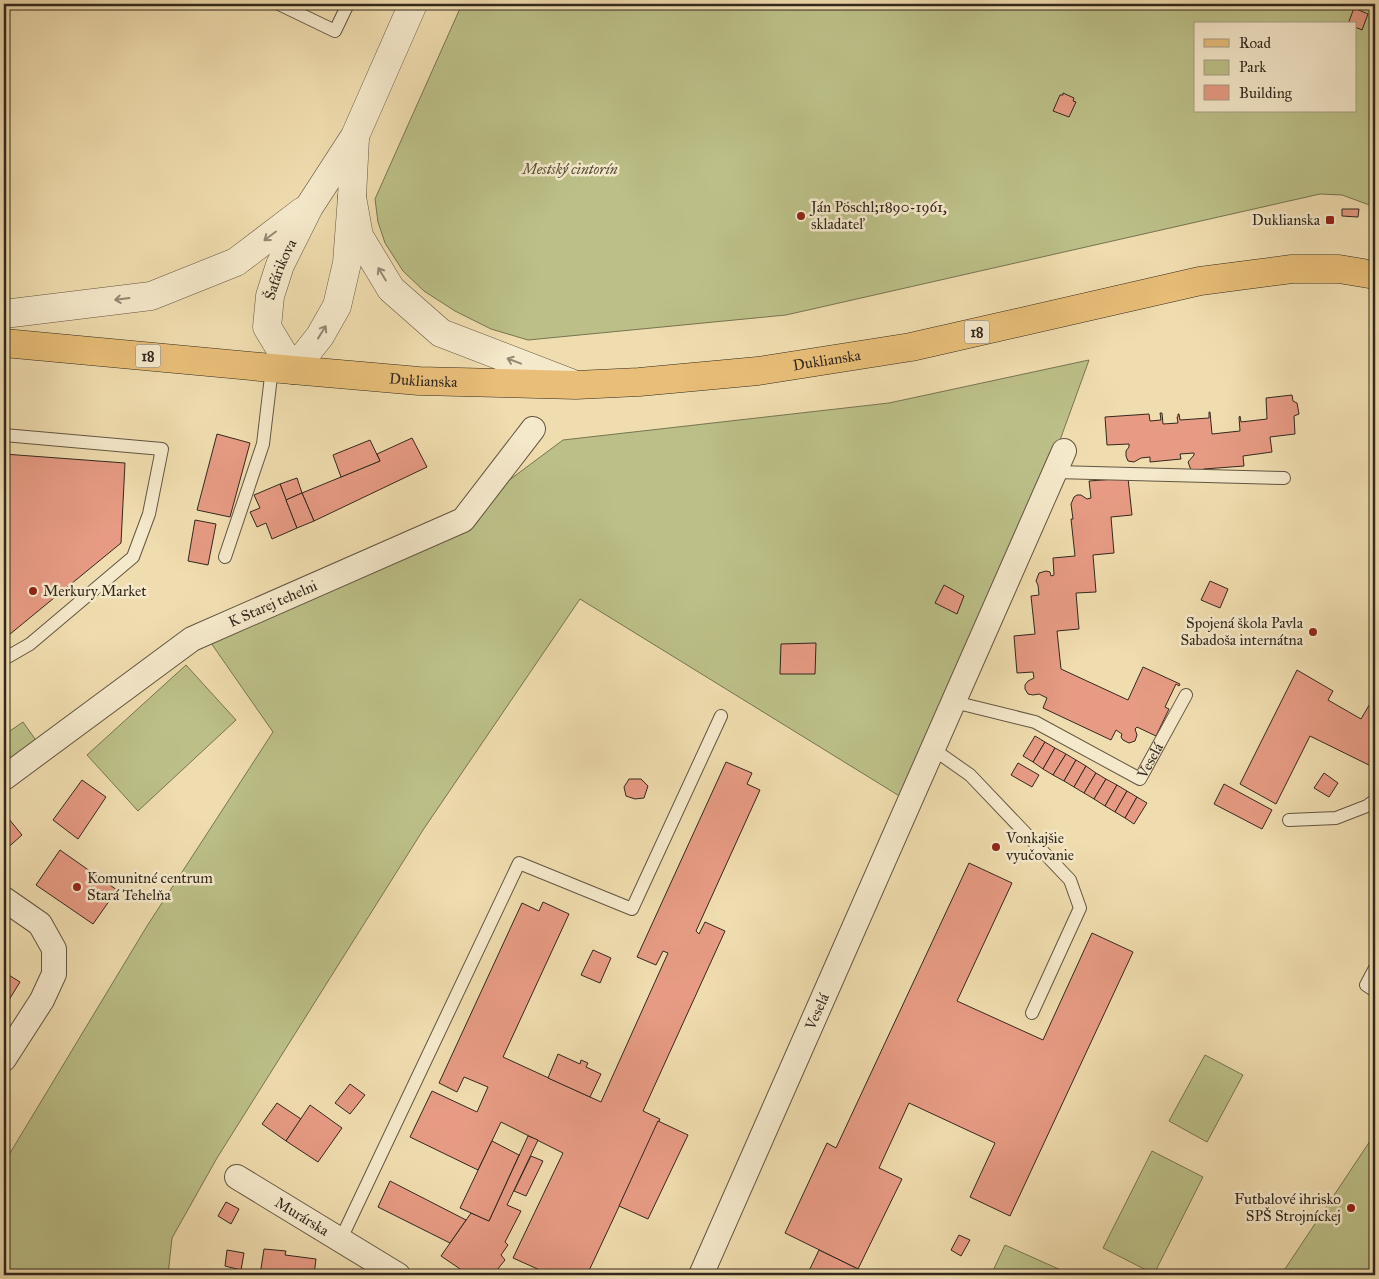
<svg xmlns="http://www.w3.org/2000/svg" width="1379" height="1279" font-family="'IM FELL Great Primer',serif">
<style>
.green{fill:#bcc088;stroke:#777452;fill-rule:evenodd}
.building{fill:#e79b84;stroke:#32281d}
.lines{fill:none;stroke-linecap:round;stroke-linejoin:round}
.service-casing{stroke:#625542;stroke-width:14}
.minor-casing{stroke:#625542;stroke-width:26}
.tertiary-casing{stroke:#625542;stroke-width:29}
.primary-casing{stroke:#32281d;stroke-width:29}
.service{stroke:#f5e9cb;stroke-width:12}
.minor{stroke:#f5e9cb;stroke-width:24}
.tertiary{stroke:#f5e9cb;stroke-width:28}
.primary{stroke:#e8be78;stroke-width:28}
.oneway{stroke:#948874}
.poi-dot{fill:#8f2418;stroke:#f5e9cb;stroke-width:2}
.labels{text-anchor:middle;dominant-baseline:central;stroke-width:5;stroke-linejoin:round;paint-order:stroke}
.shield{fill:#f5e9cb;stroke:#6c6251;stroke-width:1}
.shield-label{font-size:14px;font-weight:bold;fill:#32281d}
.park-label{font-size:15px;font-style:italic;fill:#544e38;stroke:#f5e9cb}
.poi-label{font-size:15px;fill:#32281d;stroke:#f5e9cb;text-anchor:start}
.street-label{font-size:15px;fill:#32281d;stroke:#f5e9cb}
</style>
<rect width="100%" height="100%" fill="#f0ddaf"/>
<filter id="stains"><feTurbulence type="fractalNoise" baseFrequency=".004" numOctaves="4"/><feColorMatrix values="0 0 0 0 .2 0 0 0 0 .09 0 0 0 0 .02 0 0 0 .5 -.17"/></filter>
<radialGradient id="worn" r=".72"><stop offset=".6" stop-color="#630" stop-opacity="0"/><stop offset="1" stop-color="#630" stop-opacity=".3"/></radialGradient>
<g class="green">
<path d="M 462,4 L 1375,4 L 1375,207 L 1342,195 L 1320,194 L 786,315 L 528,340 L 491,329 L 455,311 L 424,291 L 403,271 L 385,243 L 378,222 L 375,199 ZM 1195,24 L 1355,24 L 1355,111 L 1195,111 Z"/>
<path d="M 1089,360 L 975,675 L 914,805 L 580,599 L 423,830 L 217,1158 L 172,1238 L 168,1275 L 4,1275 L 4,1163 L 147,926 L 273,732 L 211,643 L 410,554 L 563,440 L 889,403 Z"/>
<path d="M 186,665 L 236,720 L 138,811 L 87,755 Z"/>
<path d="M 23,722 L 40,746 L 4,772 L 4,735 Z"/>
<path d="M 1205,1055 L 1243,1075 L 1207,1142 L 1169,1121 Z"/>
<path d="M 1372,1138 L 1375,1140 L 1375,1275 L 1281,1275 Z"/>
<path d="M 1152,1151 L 1203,1177 L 1154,1274 L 1103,1248 Z"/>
<path d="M 1005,1245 L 1072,1275 L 991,1275 Z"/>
</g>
<g class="building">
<path d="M 311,4 L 326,4 L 323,9 Z"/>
<path d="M 1354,8 L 1368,14 L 1362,30 L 1355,27 L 1355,24 L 1348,24 Z"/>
<path d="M 1063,93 L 1074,98 L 1073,101 L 1076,102 L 1069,117 L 1053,111 L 1060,95 L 1063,95 Z"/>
<path d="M 1342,209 L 1359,209 L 1358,217 L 1342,216 Z"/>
<path d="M 1292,395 L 1293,401 L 1297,403 L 1299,414 L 1294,416 L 1295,434 L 1270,437 L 1272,452 L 1243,456 L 1244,466 L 1204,469 L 1199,471 L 1191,470 L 1188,462 L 1194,455 L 1194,453 L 1180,454 L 1181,459 L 1150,462 L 1150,457 L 1141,458 L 1134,462 L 1128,461 L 1126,456 L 1126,451 L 1129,447 L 1129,444 L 1107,445 L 1105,417 L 1149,414 L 1150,421 L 1161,420 L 1160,413 L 1162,413 L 1163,424 L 1178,423 L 1177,417 L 1178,417 L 1178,414 L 1179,414 L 1180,420 L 1209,418 L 1209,412 L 1210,412 L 1212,434 L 1240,431 L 1239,417 L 1240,416 L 1241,422 L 1267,419 L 1266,398 Z"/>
<path d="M 217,434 L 250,443 L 230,517 L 197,510 Z"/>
<path d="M 412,438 L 427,467 L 314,521 L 302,493 L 380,461 L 377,454 Z"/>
<path d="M 370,440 L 380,461 L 341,477 L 333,455 Z"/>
<path d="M 4,454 L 125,463 L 121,543 L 4,639 Z"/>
<path d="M 297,478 L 302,493 L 286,500 L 280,484 Z"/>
<path d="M 1128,478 L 1132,515 L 1111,517 L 1114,553 L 1093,555 L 1096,592 L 1076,593 L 1079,629 L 1057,631 L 1061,669 L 1128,700 L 1143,667 L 1180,684 L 1179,686 L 1176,684 L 1165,707 L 1169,709 L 1156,736 L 1137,727 L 1135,729 L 1137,735 L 1135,741 L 1129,743 L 1123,740 L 1121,737 L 1122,734 L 1116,730 L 1111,740 L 1043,708 L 1047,698 L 1039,694 L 1033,695 L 1028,694 L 1025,689 L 1025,685 L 1028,681 L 1034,678 L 1033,672 L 1017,673 L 1014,636 L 1035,634 L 1031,596 L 1039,595 L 1038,585 L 1036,581 L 1039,573 L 1046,571 L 1050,572 L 1051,576 L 1054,575 L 1053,558 L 1075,556 L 1071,519 L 1073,519 L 1071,504 L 1074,497 L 1077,495 L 1081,495 L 1087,499 L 1091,498 L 1089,481 Z"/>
<path d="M 280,484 L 297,528 L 272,539 L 266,523 L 257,527 L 250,512 L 260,508 L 254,495 Z"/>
<path d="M 302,493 L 314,521 L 297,528 L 286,500 Z"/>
<path d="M 195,520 L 216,524 L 208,565 L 188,561 Z"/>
<path d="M 1210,581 L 1228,589 L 1220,608 L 1201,600 Z"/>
<path d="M 944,585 L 964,596 L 957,614 L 935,603 Z"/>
<path d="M 816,643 L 815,674 L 780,674 L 781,644 Z"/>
<path d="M 1297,670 L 1333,691 L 1328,700 L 1361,719 L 1375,695 L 1375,768 L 1310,736 L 1276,804 L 1240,784 Z"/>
<path d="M 1035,736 L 1045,742 L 1033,762 L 1023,756 Z"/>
<path d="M 1045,742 L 1055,748 L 1043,769 L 1033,762 Z"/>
<path d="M 1055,748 L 1066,754 L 1053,775 L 1043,769 Z"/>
<path d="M 1066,754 L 1076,760 L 1064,781 L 1053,775 Z"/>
<path d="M 1076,760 L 1086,766 L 1074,787 L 1064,781 Z"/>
<path d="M 726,762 L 752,773 L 747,784 L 760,790 L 696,931 L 699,934 L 705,922 L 725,931 L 643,1111 L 660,1119 L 587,1275 L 551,1275 L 513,1258 L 563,1153 L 501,1122 L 478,1170 L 410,1137 L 432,1091 L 477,1112 L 488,1087 L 464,1077 L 457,1092 L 439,1083 L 522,903 L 539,911 L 543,902 L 569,914 L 503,1057 L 601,1102 L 668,953 L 663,951 L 656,965 L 637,957 Z"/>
<path d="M 1018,763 L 1039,775 L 1032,787 L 1011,775 Z"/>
<path d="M 1086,766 L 1096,773 L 1084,793 L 1074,787 Z"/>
<path d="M 1096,773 L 1106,779 L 1094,799 L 1084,793 Z"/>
<path d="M 1324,773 L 1338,783 L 1329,797 L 1314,788 Z"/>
<path d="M 629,779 L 641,779 L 648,786 L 644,798 L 635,799 L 626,796 L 624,787 Z"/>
<path d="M 1106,779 L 1117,785 L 1105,806 L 1094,799 Z"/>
<path d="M 82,780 L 106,797 L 78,839 L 53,820 Z"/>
<path d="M 1224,784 L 1272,810 L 1262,829 L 1214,804 Z"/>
<path d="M 1117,785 L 1127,791 L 1115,812 L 1105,806 Z"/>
<path d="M 1127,791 L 1137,797 L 1125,818 L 1115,812 Z"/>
<path d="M 1137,797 L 1147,803 L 1134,824 L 1125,818 Z"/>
<path d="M 4,813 L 22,835 L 4,851 Z"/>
<path d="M 60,850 L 117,890 L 93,924 L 36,885 Z"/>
<path d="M 969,863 L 1012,883 L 957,1001 L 1043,1040 L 1092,933 L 1133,952 L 1010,1216 L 970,1197 L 995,1143 L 909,1103 L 879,1168 L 902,1179 L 858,1269 L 785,1233 L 827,1143 L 836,1148 Z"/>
<path d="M 593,950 L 611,958 L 600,983 L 581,975 Z"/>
<path d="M 4,972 L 20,982 L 4,1008 Z"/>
<path d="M 558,1054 L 580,1064 L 581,1060 L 588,1063 L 586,1067 L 601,1074 L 590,1097 L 548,1078 Z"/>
<path d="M 350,1084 L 365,1095 L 350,1114 L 335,1103 Z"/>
<path d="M 277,1103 L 301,1119 L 286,1141 L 262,1124 Z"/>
<path d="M 310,1105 L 342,1128 L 318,1162 L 286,1141 Z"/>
<path d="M 658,1121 L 688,1135 L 648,1219 L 619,1206 Z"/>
<path d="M 528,1136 L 538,1140 L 507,1205 L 521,1211 L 505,1242 L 508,1245 L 501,1255 L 505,1260 L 493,1275 L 487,1271 L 484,1275 L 469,1275 L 441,1256 L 471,1213 L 489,1221 Z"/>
<path d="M 492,1141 L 519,1155 L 489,1221 L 460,1208 Z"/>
<path d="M 531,1156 L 543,1161 L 526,1196 L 514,1191 Z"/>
<path d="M 390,1181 L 466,1220 L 450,1243 L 378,1207 Z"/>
<path d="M 226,1202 L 239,1209 L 231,1224 L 218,1216 Z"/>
<path d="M 959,1235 L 970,1240 L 961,1256 L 951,1250 Z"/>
<path d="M 264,1249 L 286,1251 L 285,1255 L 316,1259 L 314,1275 L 260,1275 Z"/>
<path d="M 227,1250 L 244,1253 L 241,1270 L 225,1266 Z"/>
<path d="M 819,1250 L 858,1269 L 872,1275 L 807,1275 Z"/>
<path d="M 877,1269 L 885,1273 L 885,1275 L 874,1275 Z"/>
</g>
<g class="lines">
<defs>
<g id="service">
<path d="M 279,4 L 335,31 L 348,4"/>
<path d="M 4,435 L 162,449 L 149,514 L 133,557 L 30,644 L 4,659"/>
<path d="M 1056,472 L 1284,478"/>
<path d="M 225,557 L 263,444 L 272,368"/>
<path id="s1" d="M 954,702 L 1035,722 L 1140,779 L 1186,695"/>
<path d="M 933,749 L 970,775 L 1070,880 L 1080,908 L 1032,1013"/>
<path d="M 1289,820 L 1336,818 L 1367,806 L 1375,800"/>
<path d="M 1375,968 L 1366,985 L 1375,991"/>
<path d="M 340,1241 L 519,863 L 632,909 L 721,716"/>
</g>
<g id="minor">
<path id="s2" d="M 4,778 L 192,639 L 463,520 L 533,429"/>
<path d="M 4,899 L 40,924 L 54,949 L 54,974 L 42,1000 L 4,1059"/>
<path id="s3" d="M 237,1177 L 398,1275"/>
<path id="s4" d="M 701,1275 L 1064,451"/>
</g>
<g id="tertiary">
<path d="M 355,138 L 352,197 L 359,236 L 391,289 L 441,333 L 571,383"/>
<path id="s5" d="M 352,197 L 347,263 L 337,306 L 320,336 L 293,370 L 267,327 L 270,296 L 280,265 L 309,207 L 355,136 L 413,4"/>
<path d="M 4,314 L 151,296 L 236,262 L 303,211"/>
</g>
<g id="primary">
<path id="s6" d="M 4,343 L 293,370 L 419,381 L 576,385 L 639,382 L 758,371 L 911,347 L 1200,281 L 1292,269 L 1339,269 L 1375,275"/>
</g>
</defs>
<use href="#service" class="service-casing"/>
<use href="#minor" class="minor-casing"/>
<use href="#tertiary" class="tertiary-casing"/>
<use href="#primary" class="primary-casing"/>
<use href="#service" class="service"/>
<use href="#minor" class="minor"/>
<use href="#tertiary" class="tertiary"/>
<use href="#primary" class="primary"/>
</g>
<defs><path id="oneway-shaft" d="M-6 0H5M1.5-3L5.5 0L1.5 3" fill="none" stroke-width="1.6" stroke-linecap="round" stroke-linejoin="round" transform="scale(1.25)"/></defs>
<g class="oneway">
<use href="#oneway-shaft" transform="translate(270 236) rotate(143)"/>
<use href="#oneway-shaft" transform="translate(382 274) rotate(-121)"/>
<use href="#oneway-shaft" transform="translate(122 299) rotate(173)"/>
<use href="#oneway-shaft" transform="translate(322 332) rotate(-58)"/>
<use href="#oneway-shaft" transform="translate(514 361) rotate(-159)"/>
</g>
<g class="poi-dot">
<circle cx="801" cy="216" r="5"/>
<rect x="1325" y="215" width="10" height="10" rx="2.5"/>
<circle cx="33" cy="591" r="5"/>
<circle cx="1313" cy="632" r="5"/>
<circle cx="996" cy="847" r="5"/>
<circle cx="77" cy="887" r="5"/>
<circle cx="1351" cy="1208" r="5"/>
</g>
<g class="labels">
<g class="shield">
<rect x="964.5" y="320.5" width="25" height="23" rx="4"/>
<rect x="135.5" y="344.5" width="25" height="23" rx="4"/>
</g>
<g class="shield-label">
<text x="977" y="332">18</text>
<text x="148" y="356">18</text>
</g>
<g class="park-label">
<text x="570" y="169">Mestský cintorín</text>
</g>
<g class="poi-label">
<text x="811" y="207">Ján Pöschl;1890-1961,<tspan x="811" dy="17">skladateľ</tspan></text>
<text x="1320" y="220" text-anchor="end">Duklianska</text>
<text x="43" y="591">Merkury Market</text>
<text x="1303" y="623" text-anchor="end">Spojená škola Pavla<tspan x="1303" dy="17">Sabadoša internátna</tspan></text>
<text x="1006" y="838">Vonkajšie<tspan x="1006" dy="17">vyučovanie</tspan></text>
<text x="87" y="878">Komunitné centrum<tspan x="87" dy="17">Stará Tehelňa</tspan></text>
<text x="1341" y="1199" text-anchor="end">Futbalové ihrisko<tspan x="1341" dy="17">SPŠ Strojníckej</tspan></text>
</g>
<g class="street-label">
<text stroke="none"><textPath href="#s5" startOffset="298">Šafárikova</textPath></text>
<text stroke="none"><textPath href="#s6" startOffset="826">Duklianska</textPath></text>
<text stroke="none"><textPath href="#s6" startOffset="421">Duklianska</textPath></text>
<text stroke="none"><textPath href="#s2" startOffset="322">K Starej tehelni</textPath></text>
<text stroke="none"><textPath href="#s1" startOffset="224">Veselá</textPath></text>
<text stroke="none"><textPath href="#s4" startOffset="288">Veselá</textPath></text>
<text stroke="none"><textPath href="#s3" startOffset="76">Murárska</textPath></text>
</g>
</g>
<rect width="1379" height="1279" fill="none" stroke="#f0ddaf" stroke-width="20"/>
<rect x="5" y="5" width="1369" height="1269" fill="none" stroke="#32281d" stroke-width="2.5"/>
<rect x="10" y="10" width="1359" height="1259" fill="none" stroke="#32281d"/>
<rect x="1194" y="22" width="162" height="90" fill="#f5e9cb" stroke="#a79c85"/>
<rect x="1204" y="39" width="25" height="8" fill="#e8be78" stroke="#a79c85"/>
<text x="1239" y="48" font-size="15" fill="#32281d">Road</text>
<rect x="1204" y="60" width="25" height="15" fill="#bcc088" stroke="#a79c85"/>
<text x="1239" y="72" font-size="15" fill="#32281d">Park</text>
<rect x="1204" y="85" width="25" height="15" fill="#e79b84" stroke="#a79c85"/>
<text x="1239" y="98" font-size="15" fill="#32281d">Building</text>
<rect width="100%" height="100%" filter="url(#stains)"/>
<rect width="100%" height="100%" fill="url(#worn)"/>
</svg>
